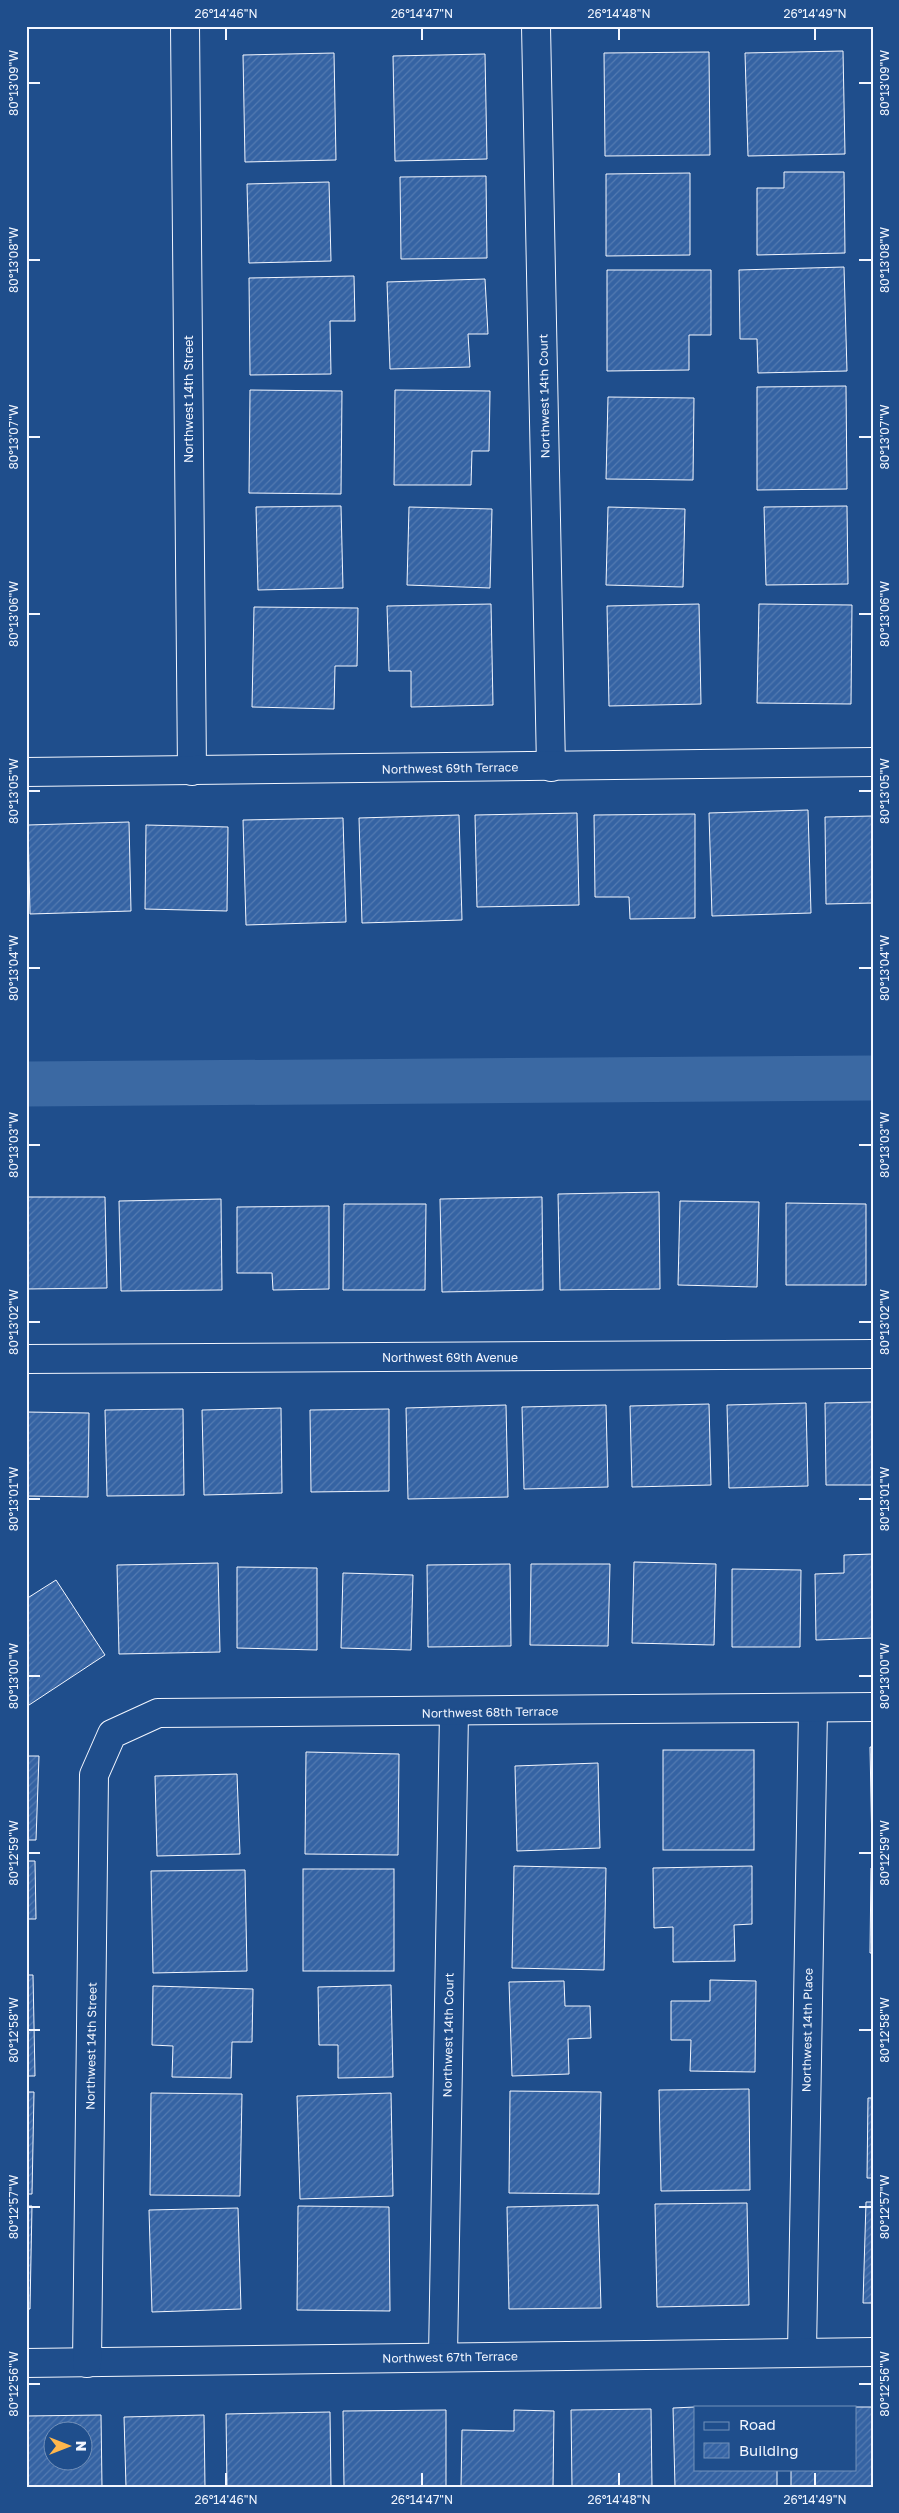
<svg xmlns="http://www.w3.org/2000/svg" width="899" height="2513" font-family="'Golos Text',sans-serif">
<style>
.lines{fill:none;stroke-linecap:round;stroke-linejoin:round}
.canal{stroke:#3b69a3;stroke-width:45}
.building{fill:url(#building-hatch);stroke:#f2f6ff;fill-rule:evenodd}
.minor-casing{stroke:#f2f6ff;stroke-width:30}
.minor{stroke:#1f4e8c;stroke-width:28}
.ticks{fill:none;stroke:#f2f6ff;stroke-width:2}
.labels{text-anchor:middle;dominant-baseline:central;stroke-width:4;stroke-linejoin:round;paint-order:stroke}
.street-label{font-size:12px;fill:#f2f6ff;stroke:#1f4e8c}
.neatline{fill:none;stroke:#f2f6ff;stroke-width:2}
.ticks-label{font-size:12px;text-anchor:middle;fill:#f2f6ff}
</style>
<defs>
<pattern id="building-hatch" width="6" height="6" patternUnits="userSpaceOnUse" patternTransform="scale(1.25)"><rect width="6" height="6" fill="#3563a3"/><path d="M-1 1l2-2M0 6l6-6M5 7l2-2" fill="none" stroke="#537ab1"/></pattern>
</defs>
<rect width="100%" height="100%" fill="#1f4e8c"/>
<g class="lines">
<path class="canal" d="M 26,1084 L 873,1078"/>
</g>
<g class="building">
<path d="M 843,51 L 845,154 L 748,156 L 745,53 Z"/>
<path d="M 709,52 L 710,155 L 605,156 L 604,53 Z"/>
<path d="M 334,53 L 336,160 L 245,162 L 243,55 Z"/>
<path d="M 485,54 L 487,159 L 395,161 L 393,56 Z"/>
<path d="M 784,172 L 844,172 L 845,253 L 757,255 L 757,188 L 784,188 Z"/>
<path d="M 690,173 L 690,255 L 606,256 L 606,174 Z"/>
<path d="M 486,176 L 487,258 L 401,259 L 400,177 Z"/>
<path d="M 329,182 L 331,261 L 249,263 L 247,184 Z"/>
<path d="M 844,267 L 847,371 L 758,373 L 757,339 L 740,339 L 739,270 Z"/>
<path d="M 607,270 L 711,270 L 711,335 L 689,335 L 689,370 L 607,371 Z"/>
<path d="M 354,276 L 355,321 L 330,321 L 331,374 L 250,375 L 249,278 Z"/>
<path d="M 485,279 L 488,334 L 468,334 L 470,367 L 390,369 L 387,282 Z"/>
<path d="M 846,386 L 847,489 L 757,490 L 757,387 Z"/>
<path d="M 250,390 L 342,391 L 341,494 L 249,493 Z"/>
<path d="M 395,390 L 490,391 L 489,451 L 472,451 L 471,485 L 394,485 Z"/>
<path d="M 608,397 L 694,398 L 693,480 L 606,479 Z"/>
<path d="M 341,506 L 343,588 L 258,590 L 256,507 Z"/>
<path d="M 847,506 L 848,584 L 766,585 L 764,507 Z"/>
<path d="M 409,507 L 492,509 L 490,588 L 407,585 Z"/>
<path d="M 608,507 L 685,509 L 683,587 L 606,585 Z"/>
<path d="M 491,604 L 493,705 L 411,707 L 411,671 L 389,671 L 387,606 Z"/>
<path d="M 699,604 L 701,704 L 609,706 L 607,606 Z"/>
<path d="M 759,604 L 852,605 L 851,704 L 757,703 Z"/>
<path d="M 254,607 L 358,608 L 357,666 L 335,666 L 334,709 L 252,707 Z"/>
<path d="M 808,810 L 811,913 L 712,916 L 709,813 Z"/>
<path d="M 577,813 L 579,905 L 477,907 L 475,815 Z"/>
<path d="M 695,814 L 695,918 L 630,919 L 629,897 L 595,897 L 594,815 Z"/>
<path d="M 459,815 L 462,920 L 362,923 L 359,818 Z"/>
<path d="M 873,816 L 873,903 L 826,904 L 825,817 Z"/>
<path d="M 343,818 L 346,922 L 246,925 L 243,820 Z"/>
<path d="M 129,822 L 131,911 L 30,914 L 28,825 Z"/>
<path d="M 146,825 L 228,827 L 227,911 L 145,909 Z"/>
<path d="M 659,1192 L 660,1289 L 560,1290 L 558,1194 Z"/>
<path d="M 26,1197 L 105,1197 L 107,1288 L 26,1289 Z"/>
<path d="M 542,1197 L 543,1290 L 442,1292 L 440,1199 Z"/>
<path d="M 221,1199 L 222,1290 L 121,1291 L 119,1201 Z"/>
<path d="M 680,1201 L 759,1202 L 757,1287 L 678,1285 Z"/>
<path d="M 786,1203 L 866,1204 L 866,1285 L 786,1285 Z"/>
<path d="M 344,1204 L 426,1204 L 425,1290 L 343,1290 Z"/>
<path d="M 329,1206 L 329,1289 L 273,1290 L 272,1273 L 237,1273 L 237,1207 Z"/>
<path d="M 873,1402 L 873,1485 L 826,1485 L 825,1403 Z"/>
<path d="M 806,1403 L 808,1486 L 729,1488 L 727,1405 Z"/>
<path d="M 709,1404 L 711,1485 L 632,1487 L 630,1406 Z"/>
<path d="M 506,1405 L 508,1497 L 408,1499 L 406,1408 Z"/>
<path d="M 606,1405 L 608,1487 L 524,1489 L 522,1407 Z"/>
<path d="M 281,1408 L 282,1493 L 204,1495 L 202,1410 Z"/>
<path d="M 183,1409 L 184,1495 L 107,1496 L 105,1410 Z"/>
<path d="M 389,1409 L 389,1491 L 311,1492 L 310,1410 Z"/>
<path d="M 26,1412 L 89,1413 L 88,1497 L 26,1496 Z"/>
<path d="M 873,1554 L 873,1638 L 816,1640 L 815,1574 L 844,1573 L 844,1555 Z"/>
<path d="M 634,1562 L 716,1564 L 714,1645 L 632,1643 Z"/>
<path d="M 218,1563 L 220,1652 L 119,1654 L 117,1565 Z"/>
<path d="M 510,1564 L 511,1646 L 428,1647 L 427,1565 Z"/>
<path d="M 531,1564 L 610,1564 L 608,1646 L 530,1645 Z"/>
<path d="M 237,1567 L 317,1568 L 317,1650 L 237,1648 Z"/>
<path d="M 732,1569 L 801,1570 L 800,1647 L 732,1647 Z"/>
<path d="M 343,1573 L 413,1575 L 411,1650 L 341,1648 Z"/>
<path d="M 56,1580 L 105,1655 L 26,1707 L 26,1599 Z"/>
<path d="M 870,1747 L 873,1747 L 873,1850 L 872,1850 Z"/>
<rect x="663" y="1750" width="91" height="100"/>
<path d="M 306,1752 L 399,1754 L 398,1855 L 305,1854 Z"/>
<path d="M 26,1756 L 39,1756 L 36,1840 L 26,1840 Z"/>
<path d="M 598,1763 L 600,1848 L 517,1851 L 515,1766 Z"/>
<path d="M 237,1774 L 240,1854 L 157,1856 L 155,1776 Z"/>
<path d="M 26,1861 L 35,1861 L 36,1919 L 26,1919 Z"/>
<path d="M 514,1866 L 606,1868 L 604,1970 L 512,1968 Z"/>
<path d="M 752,1866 L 752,1924 L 734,1925 L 735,1961 L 673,1962 L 673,1927 L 654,1928 L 653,1868 Z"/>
<path d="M 871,1868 L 873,1868 L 873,1953 L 870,1953 Z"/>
<rect x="303" y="1869" width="91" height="102"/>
<path d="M 245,1870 L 247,1971 L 153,1973 L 151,1871 Z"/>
<path d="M 26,1975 L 33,1975 L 35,2076 L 26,2076 Z"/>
<path d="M 710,1980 L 756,1981 L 755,2072 L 690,2071 L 691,2040 L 671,2040 L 671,2001 L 710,2001 Z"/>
<path d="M 564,1981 L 565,2006 L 590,2006 L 591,2038 L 568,2039 L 569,2074 L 512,2076 L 509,1982 Z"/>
<path d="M 391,1985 L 393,2077 L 338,2078 L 338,2045 L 319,2045 L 318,1987 Z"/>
<path d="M 153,1986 L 253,1989 L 252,2042 L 232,2042 L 231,2078 L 172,2077 L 173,2046 L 152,2045 Z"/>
<path d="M 749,2089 L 750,2190 L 661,2191 L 659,2090 Z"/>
<path d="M 510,2091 L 601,2092 L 599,2194 L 509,2193 Z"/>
<path d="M 26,2092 L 34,2092 L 32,2194 L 26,2194 Z"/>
<path d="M 151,2093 L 242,2094 L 240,2196 L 150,2195 Z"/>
<path d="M 391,2093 L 393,2196 L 300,2199 L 297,2096 Z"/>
<path d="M 868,2098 L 873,2098 L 873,2178 L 867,2178 Z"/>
<path d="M 866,2202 L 873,2202 L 873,2303 L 863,2303 Z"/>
<path d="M 747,2203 L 749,2305 L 657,2307 L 655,2204 Z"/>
<path d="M 598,2205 L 601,2308 L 509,2309 L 507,2207 Z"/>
<path d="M 26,2206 L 32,2206 L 30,2309 L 26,2309 Z"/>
<path d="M 298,2206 L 389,2207 L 390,2311 L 297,2310 Z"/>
<path d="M 238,2208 L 241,2309 L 152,2312 L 149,2210 Z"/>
<path d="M 695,2407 L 695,2469 L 777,2469 L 777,2487 L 675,2487 L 673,2408 Z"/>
<path d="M 855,2407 L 873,2407 L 873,2487 L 791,2487 L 791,2469 L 855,2469 Z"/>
<path d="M 651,2409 L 652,2487 L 572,2487 L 571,2410 Z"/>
<path d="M 446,2410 L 446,2487 L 344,2487 L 343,2411 Z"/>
<path d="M 514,2410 L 554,2411 L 553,2487 L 461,2487 L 462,2430 L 514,2431 Z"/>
<path d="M 330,2412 L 331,2487 L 227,2487 L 226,2414 Z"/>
<path d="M 101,2415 L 102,2487 L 26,2487 L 26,2416 ZM 52,2430 L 82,2430 L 82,2460 L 52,2460 Z"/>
<path d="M 204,2415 L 205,2487 L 126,2487 L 124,2417 Z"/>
</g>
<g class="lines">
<defs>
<g id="minor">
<path d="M 185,26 L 192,771"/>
<path d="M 536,26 L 551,767"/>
<path d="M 26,772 L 873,762"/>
<path d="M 26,1359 L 873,1354"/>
<path d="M 802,2352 L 813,1708"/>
<path d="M 443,2357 L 454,1712"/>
<path d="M 26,2363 L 873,2352"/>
<path d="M 87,2363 L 94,1775 L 112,1734 L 158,1713 L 873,1707"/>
</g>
</defs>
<use href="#minor" class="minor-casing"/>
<use href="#minor" class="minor"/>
</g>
<path class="ticks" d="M 226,28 L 226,40M 422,28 L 422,40M 619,28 L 619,40M 815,28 L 815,40M 28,83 L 40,83M 859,83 L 872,83M 28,260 L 40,260M 859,260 L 872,260M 28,437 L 40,437M 859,437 L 872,437M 28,614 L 40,614M 859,614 L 872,614M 28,791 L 40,791M 859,791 L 872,791M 28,968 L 40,968M 859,968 L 872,968M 28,1145 L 40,1145M 859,1145 L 872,1145M 28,1322 L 40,1322M 859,1322 L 872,1322M 28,1499 L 40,1499M 859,1499 L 872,1499M 28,1676 L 40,1676M 859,1676 L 872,1676M 28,1853 L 40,1853M 859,1853 L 872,1853M 28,2030 L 40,2030M 859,2030 L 872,2030M 28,2207 L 40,2207M 859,2207 L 872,2207M 28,2384 L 40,2384M 859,2384 L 872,2384M 226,2473 L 226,2486M 422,2473 L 422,2486M 619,2473 L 619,2486M 815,2473 L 815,2486"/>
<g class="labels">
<g class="street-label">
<text transform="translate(544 396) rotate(-91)">Northwest 14th Court</text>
<text transform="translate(188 399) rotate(-90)">Northwest 14th Street</text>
<text transform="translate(450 768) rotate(-1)">Northwest 69th Terrace</text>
<text x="450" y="1357">Northwest 69th Avenue</text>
<text transform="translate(490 1712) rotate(-1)">Northwest 68th Terrace</text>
<text transform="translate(807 2030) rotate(-89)">Northwest 14th Place</text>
<text transform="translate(448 2035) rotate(-89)">Northwest 14th Court</text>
<text transform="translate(91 2046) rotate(-89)">Northwest 14th Street</text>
<text transform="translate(450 2357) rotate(-1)">Northwest 67th Terrace</text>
</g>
</g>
<rect width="899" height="2513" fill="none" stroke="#1f4e8c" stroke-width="55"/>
<rect x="694" y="2406" width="162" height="65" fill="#1f4e8c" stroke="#7391ba"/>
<rect x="704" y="2422" width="25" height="8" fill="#1f4e8c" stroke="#7391ba"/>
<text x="739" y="2430" font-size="15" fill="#f2f6ff">Road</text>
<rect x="704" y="2443" width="25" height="15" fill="url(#building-hatch)" stroke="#7391ba"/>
<text x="739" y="2456" font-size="15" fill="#f2f6ff">Building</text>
<g transform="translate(68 2446) rotate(90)"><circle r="24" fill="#1f4e8c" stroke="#7391ba"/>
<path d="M0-4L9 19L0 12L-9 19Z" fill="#ffb74d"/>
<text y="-8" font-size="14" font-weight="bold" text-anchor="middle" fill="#f2f6ff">N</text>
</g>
<rect x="28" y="28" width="844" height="2458" class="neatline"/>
<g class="ticks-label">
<text x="226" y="18">26°14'46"N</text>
<text x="422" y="18">26°14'47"N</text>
<text x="619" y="18">26°14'48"N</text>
<text x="815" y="18">26°14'49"N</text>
<text transform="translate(885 83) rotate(-90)" y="4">80°13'09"W</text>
<text transform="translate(14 83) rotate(-90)" y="4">80°13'09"W</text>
<text transform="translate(885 260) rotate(-90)" y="4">80°13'08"W</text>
<text transform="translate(14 260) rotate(-90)" y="4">80°13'08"W</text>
<text transform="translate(885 437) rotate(-90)" y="4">80°13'07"W</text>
<text transform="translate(14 437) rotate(-90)" y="4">80°13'07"W</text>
<text transform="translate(885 614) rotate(-90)" y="4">80°13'06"W</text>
<text transform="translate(14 614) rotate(-90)" y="4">80°13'06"W</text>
<text transform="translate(885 791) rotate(-90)" y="4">80°13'05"W</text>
<text transform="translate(14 791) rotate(-90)" y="4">80°13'05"W</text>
<text transform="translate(885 968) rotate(-90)" y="4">80°13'04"W</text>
<text transform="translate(14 968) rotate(-90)" y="4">80°13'04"W</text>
<text transform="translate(885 1145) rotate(-90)" y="4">80°13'03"W</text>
<text transform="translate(14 1145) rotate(-90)" y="4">80°13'03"W</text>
<text transform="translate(885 1322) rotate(-90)" y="4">80°13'02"W</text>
<text transform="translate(14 1322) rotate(-90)" y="4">80°13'02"W</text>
<text transform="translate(885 1499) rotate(-90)" y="4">80°13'01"W</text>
<text transform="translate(14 1499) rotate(-90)" y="4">80°13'01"W</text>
<text transform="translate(14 1676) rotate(-90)" y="4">80°13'00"W</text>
<text transform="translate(885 1676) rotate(-90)" y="4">80°13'00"W</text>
<text transform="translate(14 1853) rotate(-90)" y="4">80°12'59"W</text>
<text transform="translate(885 1853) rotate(-90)" y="4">80°12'59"W</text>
<text transform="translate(885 2030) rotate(-90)" y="4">80°12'58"W</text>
<text transform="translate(14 2030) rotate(-90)" y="4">80°12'58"W</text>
<text transform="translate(14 2207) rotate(-90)" y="4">80°12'57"W</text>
<text transform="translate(885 2207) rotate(-90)" y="4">80°12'57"W</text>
<text transform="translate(14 2384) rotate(-90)" y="4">80°12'56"W</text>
<text transform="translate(885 2384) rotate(-90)" y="4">80°12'56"W</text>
<text x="226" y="2504">26°14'46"N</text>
<text x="422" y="2504">26°14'47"N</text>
<text x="619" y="2504">26°14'48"N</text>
<text x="815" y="2504">26°14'49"N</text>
</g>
</svg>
